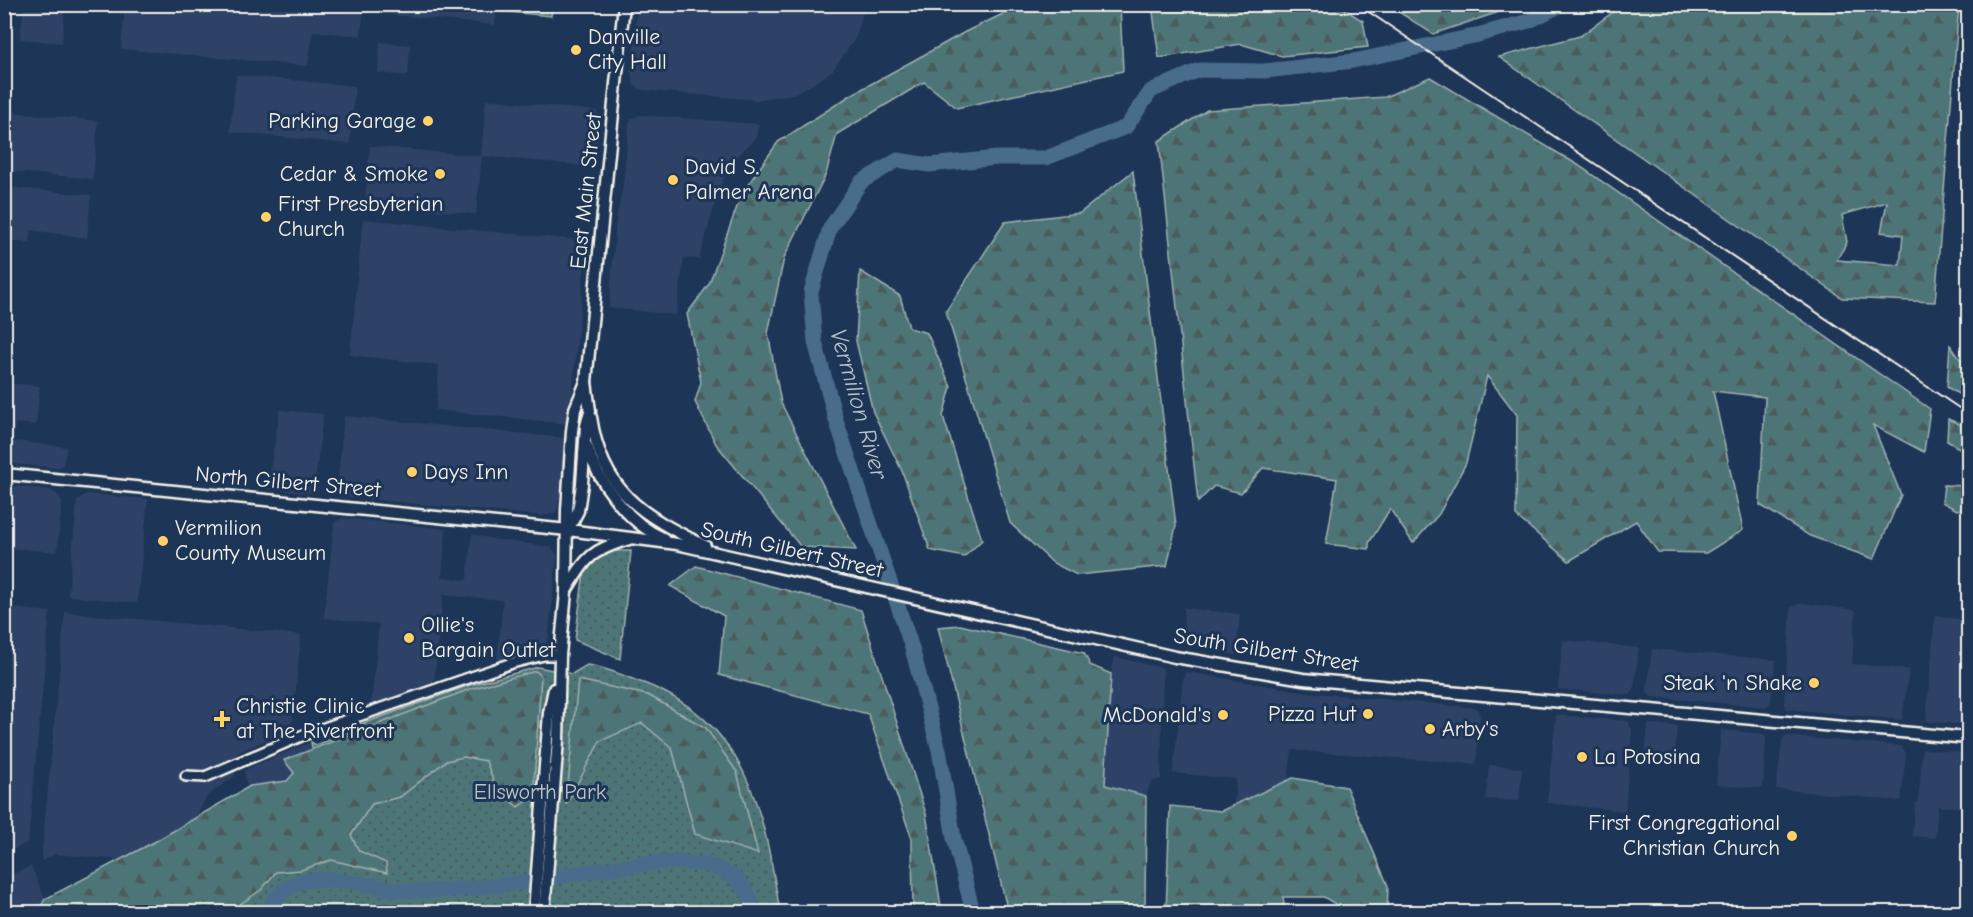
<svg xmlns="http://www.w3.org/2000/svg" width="1973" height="917" font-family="'Comic Neue',sans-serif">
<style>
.built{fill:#2d4367}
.green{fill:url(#green-dots);stroke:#a0b2b0;stroke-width:1.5}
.forest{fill:url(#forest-firs);stroke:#a0b2b0;stroke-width:1.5;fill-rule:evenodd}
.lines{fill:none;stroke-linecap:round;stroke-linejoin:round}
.river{stroke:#486c8c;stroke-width:15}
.tertiary-casing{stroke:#f4f1e8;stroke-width:14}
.secondary-casing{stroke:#f4f1e8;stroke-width:15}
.primary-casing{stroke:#f4f1e8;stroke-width:15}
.tertiary{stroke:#1d3557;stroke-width:9}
.secondary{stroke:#1d3557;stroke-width:10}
.primary{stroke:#1d3557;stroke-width:10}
.rail{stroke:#f4f1e8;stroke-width:2}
.poi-dot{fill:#ffd166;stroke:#1d3557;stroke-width:2}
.labels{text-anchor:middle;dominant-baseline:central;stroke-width:6;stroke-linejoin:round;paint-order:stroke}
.poi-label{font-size:22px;fill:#f4f1e8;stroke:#1d3557;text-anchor:start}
.street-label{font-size:22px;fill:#f4f1e8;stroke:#1d3557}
.park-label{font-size:22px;fill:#bac5c0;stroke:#1d3557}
.water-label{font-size:24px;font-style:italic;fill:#b8c2c8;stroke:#1d3557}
</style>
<defs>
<pattern id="green-dots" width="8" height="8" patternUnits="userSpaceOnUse" patternTransform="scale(1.5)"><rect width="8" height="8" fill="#4d7477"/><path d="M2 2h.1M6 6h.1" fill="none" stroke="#4b5c5c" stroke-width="1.8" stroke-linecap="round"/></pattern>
<pattern id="forest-firs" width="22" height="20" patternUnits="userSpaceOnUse" patternTransform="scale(1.5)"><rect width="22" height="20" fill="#4d7477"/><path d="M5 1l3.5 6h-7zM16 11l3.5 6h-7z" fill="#4b5c5c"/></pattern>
</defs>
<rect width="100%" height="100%" fill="#1d3557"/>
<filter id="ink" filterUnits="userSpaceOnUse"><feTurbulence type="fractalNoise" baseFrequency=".0167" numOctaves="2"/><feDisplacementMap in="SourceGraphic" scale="12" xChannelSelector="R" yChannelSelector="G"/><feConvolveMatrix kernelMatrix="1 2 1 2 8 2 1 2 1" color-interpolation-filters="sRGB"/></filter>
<g filter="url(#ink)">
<g class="built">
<path d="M 338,4 L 337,10 L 363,13 L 361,36 L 313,31 L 308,66 L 121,49 L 125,5 Z"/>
<path d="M 24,5 L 24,4 L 110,5 L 109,9 L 65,5 L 62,43 L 20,39 Z"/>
<path d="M 384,5 L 497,5 L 495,25 L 383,14 Z"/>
<path d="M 638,5 L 638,4 L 865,5 L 856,37 L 833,70 L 813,84 L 793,94 L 756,100 L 642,90 L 634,86 L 631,71 Z"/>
<path d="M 380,42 L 410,45 L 408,76 L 378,73 Z"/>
<path d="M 236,75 L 355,86 L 350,144 L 230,132 Z"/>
<path d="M 486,99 L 596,111 L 600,116 L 595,167 L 482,156 L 476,214 L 365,204 L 370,146 L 481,156 Z"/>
<path d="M 12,112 L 98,121 L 93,179 L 7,171 Z"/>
<path d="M 640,115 L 759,124 L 756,137 L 732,162 L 721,184 L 699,259 L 684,258 L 676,315 L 609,308 L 616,220 L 623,185 L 629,124 L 631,119 Z"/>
<path d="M 5,187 L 91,195 L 87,238 L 31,230 L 30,243 L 5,240 Z"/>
<path d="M 363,219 L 587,241 L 569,424 L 436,410 L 439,365 L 350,355 Z"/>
<path d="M 4,383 L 40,386 L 36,425 L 15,423 L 13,441 L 67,447 L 63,465 L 57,468 L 5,463 Z"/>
<path d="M 280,410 L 323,414 L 314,491 L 307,493 L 267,489 Z"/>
<path d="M 344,416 L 566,438 L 558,507 L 555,513 L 542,516 L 346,497 L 337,489 Z"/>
<path d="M 5,485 L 50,490 L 58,495 L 62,502 L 57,552 L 8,548 L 5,576 Z"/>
<path d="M 86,494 L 148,499 L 137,603 L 68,596 L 77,501 Z"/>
<path d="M 342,518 L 446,529 L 442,577 L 467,580 L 472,534 L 492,539 L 551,547 L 557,555 L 548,642 L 497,660 L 503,600 L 443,595 L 434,682 L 371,705 L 379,624 L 324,618 L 334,523 Z"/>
<path d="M 1802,603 L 1856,610 L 1852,664 L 1909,669 L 1902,720 L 1787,709 L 1784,703 L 1791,607 Z"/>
<path d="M 5,607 L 50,612 L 28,842 L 5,854 Z"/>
<path d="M 1184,608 L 1240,614 L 1236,655 L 1186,645 L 1183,639 Z"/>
<path d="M 65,612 L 301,635 L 292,728 L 237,753 L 235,776 L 207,796 L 187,834 L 135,861 L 55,854 L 41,861 Z"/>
<path d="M 1935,616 L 1968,620 L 1968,725 L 1926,721 Z"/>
<path d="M 1563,640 L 1639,648 L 1634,689 L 1630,695 L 1558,689 Z"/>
<path d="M 1652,649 L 1776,660 L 1771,702 L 1766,707 L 1651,697 L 1647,691 Z"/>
<path d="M 1115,657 L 1163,668 L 1161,779 L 1151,782 L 1146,796 L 1105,786 L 1111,674 Z"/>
<path d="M 1186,672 L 1306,692 L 1477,708 L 1480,715 L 1476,764 L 1292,750 L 1288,781 L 1234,805 L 1236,779 L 1173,773 L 1183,679 Z"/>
<path d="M 1556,715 L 1628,721 L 1632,730 L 1625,811 L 1547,803 Z"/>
<path d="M 1648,724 L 1677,726 L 1674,761 L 1645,758 Z"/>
<path d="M 1721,730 L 1764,734 L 1766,739 L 1763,788 L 1716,785 Z"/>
<path d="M 1785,736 L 1901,746 L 1906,753 L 1901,801 L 1776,789 L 1782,741 Z"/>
<path d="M 311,742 L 318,771 L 249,798 L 244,770 Z"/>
<path d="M 1922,749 L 1968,753 L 1968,808 L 1938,806 L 1935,838 L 1912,836 L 1915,803 L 1918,803 L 1920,783 Z"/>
<path d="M 1489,765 L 1522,768 L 1519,801 L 1486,799 Z"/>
<path d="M 31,866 L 45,899 L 38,912 L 5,912 L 4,878 Z"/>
</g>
<g class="green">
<path d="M 497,5 L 553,5 L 551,16 L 497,11 Z"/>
<path d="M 613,551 L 631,551 L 620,659 L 575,640 L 584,572 L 593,561 Z"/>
<path d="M 587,665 C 604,667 620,674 635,680 C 747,718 763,808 780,912 L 57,912 L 317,771 L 311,742 L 316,745 L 345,734 L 353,727 L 470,685 L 538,667 L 572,674 Z"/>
</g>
<g class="forest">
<path d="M 1022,5 L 1120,5 L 1123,71 L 957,108 L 924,82 L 837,134 L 826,174 L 784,258 L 768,333 L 781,403 L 856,550 L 801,547 L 716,444 L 695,402 L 701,382 L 687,314 L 709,284 L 742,193 L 778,142 L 851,95 L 967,31 Z"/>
<path d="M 1152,5 L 1338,5 L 1363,21 L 1368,47 L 1282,56 L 1241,44 L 1159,58 Z"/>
<path d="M 1388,5 L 1520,5 L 1433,34 Z"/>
<path d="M 1623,5 L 1959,5 L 1935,302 L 1842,298 L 1499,57 L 1580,36 ZM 1887,202 L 1881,232 L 1903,235 L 1900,265 L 1837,260 L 1847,242 L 1842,215 Z"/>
<path d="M 1430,77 L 1578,165 L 1930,409 L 1924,452 L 1873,425 L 1901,495 L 1874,559 L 1810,536 L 1760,505 L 1765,397 L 1713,391 L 1743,530 L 1706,553 L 1658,552 L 1636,521 L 1569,561 L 1516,516 L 1517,415 L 1487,376 L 1466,463 L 1439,514 L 1413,543 L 1390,509 L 1369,543 L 1369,549 L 1326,544 L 1337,479 L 1263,468 L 1241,493 L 1214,486 L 1198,502 L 1159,141 L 1207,110 L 1385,97 Z"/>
<path d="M 1133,171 L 1176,526 L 1167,566 L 1077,575 L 1053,563 L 1010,523 L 946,311 L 1005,222 L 1080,213 Z"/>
<path d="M 860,271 L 900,296 L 909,328 L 927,333 L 951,387 L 943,416 L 982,540 L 964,557 L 930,550 L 902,471 L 873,412 L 856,341 Z"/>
<path d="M 1950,345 L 1961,360 L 1968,359 L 1968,400 L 1947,387 Z"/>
<path d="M 1948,419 L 1968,428 L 1968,453 L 1947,441 Z"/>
<path d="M 1944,485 L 1968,486 L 1968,507 L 1957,510 L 1942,502 Z"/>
<path d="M 696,566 L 861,610 L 926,814 L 942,912 L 913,912 L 912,839 L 868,714 L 719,675 L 724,616 L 670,586 Z"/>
<path d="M 960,625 L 1084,653 L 1090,665 L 1111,674 L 1105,785 L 1146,796 L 1145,912 L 1008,912 L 938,627 Z"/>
<path d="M 536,671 L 541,676 L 534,783 L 529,800 L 518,807 L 496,788 L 486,761 L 464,757 L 446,761 L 400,797 L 372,804 L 351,835 L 359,851 L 386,863 L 387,873 L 331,860 L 301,870 L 276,872 L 261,890 L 236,907 L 236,912 L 38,912 L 45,899 L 156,841 L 250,786 L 287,781 L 294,773 L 284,760 L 470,689 Z"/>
<path d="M 578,680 L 648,695 L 706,728 L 737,772 L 758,854 L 695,834 L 672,748 L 642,723 L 600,741 L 566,805 Z"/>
<path d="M 1293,778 L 1346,787 L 1388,886 L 1387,912 L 1348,912 L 1324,897 L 1283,897 L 1285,912 L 1166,912 L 1170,806 L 1221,811 Z"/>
</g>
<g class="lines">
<g class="river">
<path d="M 268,912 C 291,855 367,890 412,891 C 470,892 535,880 593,871 C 625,866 678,857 710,866 C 734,873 751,889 753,912"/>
<path d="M 973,912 L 954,838 L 939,750 L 912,648 L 835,417 L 815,342 L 811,292 L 830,228 L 861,182 L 898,160 L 929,165 L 997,158 L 1046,158 L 1126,127 L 1151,91 L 1199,70 L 1265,71 L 1353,61 L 1474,36 L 1529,21 L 1563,4"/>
</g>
<defs>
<path id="tertiary" d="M 186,776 L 205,777 L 301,736 L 512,663 L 544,655 L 560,655"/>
<path id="secondary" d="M 4,474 L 568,530"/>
<g id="primary">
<path d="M 591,417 C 602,492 642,515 705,546"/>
<path d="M 587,446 C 597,481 629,524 663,538"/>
<path d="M 568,530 L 677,544 L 1175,657 L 1303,679 L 1968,738"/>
<path d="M 568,530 L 578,511 L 582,484 L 586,426 L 590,411 L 586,382 L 624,4"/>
<path d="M 567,589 C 588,555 591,551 629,539"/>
<path d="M 534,912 L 549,713 L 554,689"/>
<path d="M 544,912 L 558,740 L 560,655 L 566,592 L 567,510 L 572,431 L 575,409 L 586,382"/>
</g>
</defs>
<use href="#tertiary" class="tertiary-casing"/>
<use href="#secondary" class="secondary-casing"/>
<use href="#primary" class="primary-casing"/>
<use href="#tertiary" class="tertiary"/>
<use href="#secondary" class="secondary"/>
<use href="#primary" class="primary"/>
<path class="rail" d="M 1357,4 L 1968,414"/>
</g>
</g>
<g class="poi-dot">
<circle cx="576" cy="50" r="6"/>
<circle cx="428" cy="121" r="6"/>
<circle cx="440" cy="174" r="6"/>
<circle cx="673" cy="180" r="6"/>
<circle cx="266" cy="217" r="6"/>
<circle cx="412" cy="472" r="6"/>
<circle cx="163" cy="541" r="6"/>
<circle cx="409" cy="638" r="6"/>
<circle cx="1814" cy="683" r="6"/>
<circle cx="1368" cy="714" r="6"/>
<circle cx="1223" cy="715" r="6"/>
<path d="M219 710h6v6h6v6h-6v6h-6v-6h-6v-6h6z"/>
<circle cx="1430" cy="729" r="6"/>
<circle cx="1582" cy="757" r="6"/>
<circle cx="1792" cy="836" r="6"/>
</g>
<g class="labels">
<g class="poi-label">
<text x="588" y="37">Danville<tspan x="588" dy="25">City Hall</tspan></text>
<text x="416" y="121" text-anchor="end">Parking Garage</text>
<text x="685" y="167">David S.<tspan x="685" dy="25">Palmer Arena</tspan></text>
<text x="428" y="174" text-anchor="end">Cedar &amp; Smoke</text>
<text x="278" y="204">First Presbyterian<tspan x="278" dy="25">Church</tspan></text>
<text x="424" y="472">Days Inn</text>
<text x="175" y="528">Vermilion<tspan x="175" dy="25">County Museum</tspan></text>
<text x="421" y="625">Ollie's<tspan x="421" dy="25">Bargain Outlet</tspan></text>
<text x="1802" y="683" text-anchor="end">Steak 'n Shake</text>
<text x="236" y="706">Christie Clinic<tspan x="236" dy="25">at The Riverfront</tspan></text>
<text x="1356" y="714" text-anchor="end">Pizza Hut</text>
<text x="1211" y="715" text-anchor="end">McDonald's</text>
<text x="1442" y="729">Arby's</text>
<text x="1594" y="757">La Potosina</text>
<text x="1780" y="823" text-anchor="end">First Congregational<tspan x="1780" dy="25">Christian Church</tspan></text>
</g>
<g class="street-label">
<text transform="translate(586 191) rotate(-84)">East Main Street</text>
<text transform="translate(288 482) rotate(5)">North Gilbert Street</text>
<text transform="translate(792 550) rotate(13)">South Gilbert Street</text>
<text transform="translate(1266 650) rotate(9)">South Gilbert Street</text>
</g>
<g class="park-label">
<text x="540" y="792">Ellsworth Park</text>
</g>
<g class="water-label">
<text transform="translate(859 404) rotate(74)">Vermilion River</text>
</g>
</g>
<rect width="1973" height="917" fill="none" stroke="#1d3557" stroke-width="24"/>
<rect x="12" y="12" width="1949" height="893" fill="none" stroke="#f4f1e8" stroke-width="2" filter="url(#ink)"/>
</svg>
